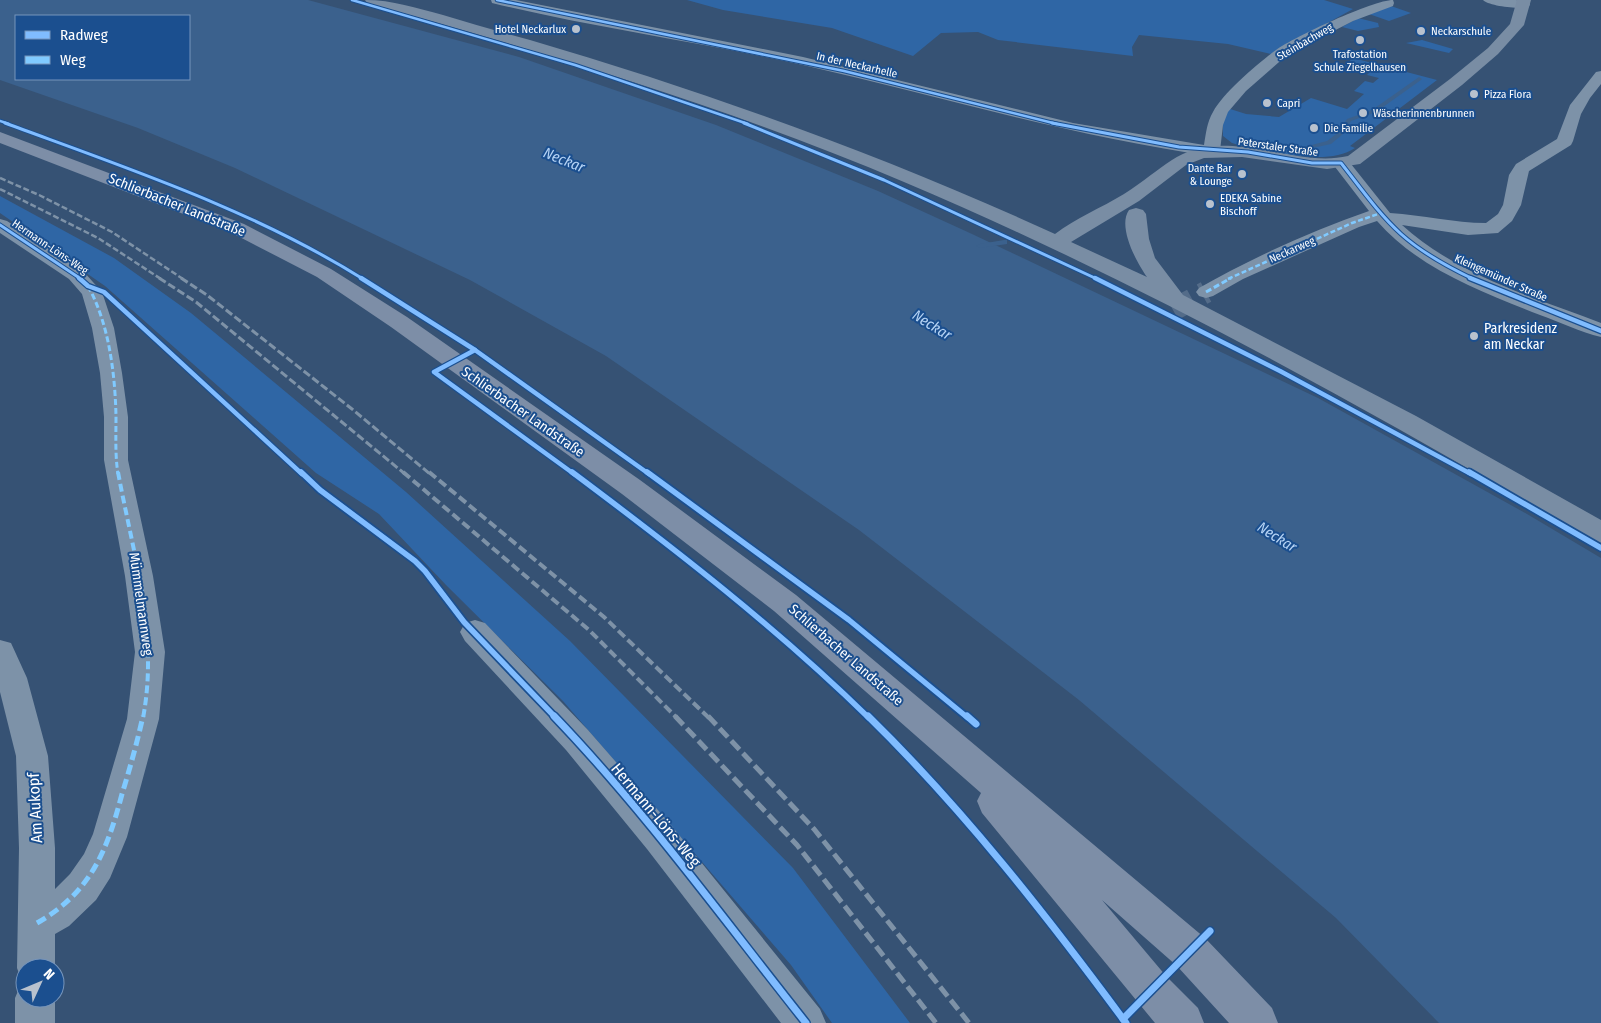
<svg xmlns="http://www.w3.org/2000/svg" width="1601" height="1023" font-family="'Fira Sans Condensed',sans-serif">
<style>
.green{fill:#2f66a5}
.water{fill:#3b618d;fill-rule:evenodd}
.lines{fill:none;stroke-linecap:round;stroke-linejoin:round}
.stream{fill:#3b618d;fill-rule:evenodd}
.minor-tunnel{stroke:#546c89;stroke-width:22;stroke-dasharray:22 11;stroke-linecap:butt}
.minor{fill:#7d92a8;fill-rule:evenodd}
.secondary{fill:#798da4;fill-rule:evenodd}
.primary{fill:#7d8ea7;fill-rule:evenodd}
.rail-far3{stroke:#7e92a7;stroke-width:2.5;stroke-dasharray:6 2.5;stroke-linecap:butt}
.rail-far2{stroke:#7e92a7;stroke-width:3;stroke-dasharray:8 3;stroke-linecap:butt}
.rail-far1{stroke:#7e92a7;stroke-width:4;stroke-dasharray:9 4;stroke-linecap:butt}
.rail{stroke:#7e92a7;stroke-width:5;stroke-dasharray:12 5;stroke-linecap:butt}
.quiet-far3{stroke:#80caff;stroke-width:2.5;stroke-dasharray:5 2.5;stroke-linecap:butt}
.quiet-far2{stroke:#80caff;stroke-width:3;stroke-dasharray:6 3;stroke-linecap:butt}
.quiet-far1{stroke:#80caff;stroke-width:4;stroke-dasharray:8 4;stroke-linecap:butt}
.quiet{stroke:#80caff;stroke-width:5;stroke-dasharray:10 5;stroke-linecap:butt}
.cycleway-far4-casing{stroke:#1b4f8f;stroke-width:4.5}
.cycleway-far3-casing{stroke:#1b4f8f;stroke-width:5}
.cycleway-far2-casing{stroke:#1b4f8f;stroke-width:7}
.cycleway-far1-casing{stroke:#1b4f8f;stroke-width:9}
.cycleway-casing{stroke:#1b4f8f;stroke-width:10}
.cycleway-far4{stroke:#80bcff;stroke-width:2.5}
.cycleway-far3{stroke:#80bcff;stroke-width:3}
.cycleway-far2{stroke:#80bcff;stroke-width:4.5}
.cycleway-far1{stroke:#80bcff;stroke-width:5.5}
.cycleway{stroke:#80bcff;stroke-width:7}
.poi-dot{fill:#b9c2ce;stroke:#1b4f8f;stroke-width:2}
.labels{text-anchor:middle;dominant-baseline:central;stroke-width:4;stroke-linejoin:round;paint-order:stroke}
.far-poi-label{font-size:11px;fill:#fff;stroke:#1b4f8f;text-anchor:start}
.far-street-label{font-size:11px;fill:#fff;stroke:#1b4f8f}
.street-label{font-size:14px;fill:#fff;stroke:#1b4f8f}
.poi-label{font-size:14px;fill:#fff;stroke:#1b4f8f;text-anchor:start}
.water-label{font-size:15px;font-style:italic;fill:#b5d3f5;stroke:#1b4f8f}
.near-street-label{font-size:16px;fill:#fff;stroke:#1b4f8f}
</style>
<rect width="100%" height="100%" fill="#365274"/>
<g class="green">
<path d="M 687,0 L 1324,0 L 1353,9 L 1271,54 L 1228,44 L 1139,35 L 1132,47 L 1133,56 L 998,40 L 978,32 L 941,33 L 913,56 L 832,28 L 723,10 Z"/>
<path d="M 1391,6 L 1411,13 L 1389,21 L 1369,14 Z"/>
<path d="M 1358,18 L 1378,23 L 1379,27 L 1358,31 L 1342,27 Z"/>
<path d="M 1422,40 L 1453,49 L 1449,53 L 1406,43 Z"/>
<path d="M 1353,58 L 1437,80 L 1350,146 L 1355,148 C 1327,167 1274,151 1242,146 L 1232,143 L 1223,136 L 1223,120 L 1227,108 L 1246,114 L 1279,117 L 1311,98 L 1347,109 L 1364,94 L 1354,91 L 1365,81 L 1373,83 L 1379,78 L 1367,75 L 1369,73 L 1344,66 Z"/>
<path d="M 0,196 L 114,258 L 191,313 L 406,492 L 570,641 L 793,868 L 910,1023 L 832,1023 L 791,965 L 563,701 L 446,585 L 379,514 L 316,473 L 105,286 L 0,213 Z"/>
</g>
<path class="water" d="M 0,0 L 308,0 L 519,57 L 716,125 L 878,191 L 972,234 L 1318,398 L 1527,514 L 1601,558 L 1601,1023 L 1439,1023 L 1336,918 L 1079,700 L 859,530 L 606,356 L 470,280 L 235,168 L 138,128 L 0,80 ZM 16,16 L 189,16 L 189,79 L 16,79 Z"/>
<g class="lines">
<g class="stream">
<path d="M 1419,77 L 1422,79 L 1421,80 L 1376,112 L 1351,121 L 1343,134 L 1331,144 L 1303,150 L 1300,148 L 1327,141 L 1339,132 L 1347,119 L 1372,110 Z"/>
<path d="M 1004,240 L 1007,240 L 1007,244 L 980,248 L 976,246 L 980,244 Z"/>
</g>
<path class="minor-tunnel" d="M 1173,310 L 1206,292"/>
<g class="minor">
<path d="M 491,0 L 516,0 L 803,57 L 1073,123 L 1204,145 C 1206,133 1207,122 1213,112 C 1223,93 1258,63 1276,50 C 1294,37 1373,0 1393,0 L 1394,3 L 1393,6 L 1353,21 L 1287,55 L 1246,91 L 1228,112 L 1223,125 L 1220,151 L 1218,155 L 1212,156 C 1073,137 940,96 803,65 C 700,42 595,28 492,3 Z"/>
<path d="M 1483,0 L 1516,0 L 1529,2 L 1530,5 C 1525,11 1488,6 1483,0 Z"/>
<path d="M 1601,71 L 1601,84 L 1590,98 L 1581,114 L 1573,141 L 1571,145 L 1529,171 L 1521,205 L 1512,221 L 1498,233 L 1468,235 L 1402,225 C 1457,275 1533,297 1601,323 L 1601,337 C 1580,332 1560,322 1540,315 C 1482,292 1419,269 1377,221 L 1359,227 L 1243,279 L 1213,296 L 1206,298 L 1199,296 L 1196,292 L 1199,288 C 1252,258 1311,231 1369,211 L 1332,163 L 1335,159 L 1341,158 L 1347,159 L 1390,213 C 1423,215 1454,223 1486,223 L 1498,214 L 1503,205 L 1509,175 L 1516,164 L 1557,139 L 1570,105 L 1596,72 Z"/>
<path d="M 0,219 L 7,221 L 83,271 L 102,292 L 114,328 L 122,373 L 128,417 L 128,460 L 153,576 L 165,652 L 159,719 L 127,837 L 110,878 L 96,900 L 69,926 L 55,934 L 55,968 L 25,968 L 25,983 L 22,982 L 17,968 L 19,848 L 16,756 L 0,692 L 0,640 L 11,643 L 27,678 L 48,756 L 55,848 L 55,889 L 70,874 L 84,854 L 93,834 L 127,719 L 135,652 L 125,576 L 104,460 L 104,417 L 100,373 L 92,328 L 82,294 L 69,279 L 0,233 Z"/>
<path d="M 475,620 L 485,623 L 588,730 L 671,825 L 820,1009 L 826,1023 L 781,1023 L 647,849 L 566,750 L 465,641 L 460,632 L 465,623 Z"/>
<path d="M 25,983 L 25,998 L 55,998 L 55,1023 L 15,1023 L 15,998 L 21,984 Z"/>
</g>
<path class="secondary" d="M 365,0 C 393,0 416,8 443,15 C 472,24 501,32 530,40 C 710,93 885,156 1055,234 C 1076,218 1101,208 1124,194 C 1170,165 1180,140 1243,147 C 1277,150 1314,164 1348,156 L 1450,79 L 1488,48 L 1510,24 L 1517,0 L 1531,0 L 1524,25 L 1498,54 L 1462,85 L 1360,164 L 1327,169 L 1242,157 L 1204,158 L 1186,165 L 1139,201 L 1071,242 L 1147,277 C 1137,263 1117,227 1129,210 L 1136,208 L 1143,210 L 1146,214 L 1149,239 L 1155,258 L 1183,295 L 1416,416 L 1601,520 L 1601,543 L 1591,540 C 1368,409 1143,283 904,182 C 730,108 549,54 367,3 Z"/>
<path class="primary" d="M 0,132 L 244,224 L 331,269 L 407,317 L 640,480 L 796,595 L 1205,938 L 1272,1008 L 1278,1023 L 1229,1023 L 1177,966 L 1102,900 L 1166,976 L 1198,1008 L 1204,1023 L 1155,1023 L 982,813 L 977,801 L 981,793 L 774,611 L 622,494 L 391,327 L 317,277 L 230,232 L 0,143 Z"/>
<g class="rail-far3">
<path d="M 0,178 L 39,195 L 112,232 L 183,279"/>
<path d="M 0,189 L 98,238 L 161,279"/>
</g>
<g class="rail-far2">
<path d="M 159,278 L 196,302 L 405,474"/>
<path d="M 181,278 L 207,295 L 352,409 L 430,474"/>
</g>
<g class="rail-far1">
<path d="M 403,472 L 589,630 L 677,718"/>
<path d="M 429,472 L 604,617 L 709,718"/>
</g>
<g class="rail">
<path d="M 675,716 L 797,845 L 936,1023"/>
<path d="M 708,716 L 814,829 L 969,1023"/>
</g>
<path class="quiet-far3" d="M 1228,279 L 1352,223 L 1381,213"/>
<g class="quiet-far2">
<path d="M 88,286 C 109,324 115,373 116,416 C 116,436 115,455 118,474"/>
<path d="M 1206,292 L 1231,278"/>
</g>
<path class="quiet-far1" d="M 118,472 C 133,554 159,634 143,718"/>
<path class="quiet" d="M 37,923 C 91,892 107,851 122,794 C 130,768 137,743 143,716"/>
<defs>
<g id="cycleway-far4">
<path d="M 352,0 L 575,65 L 748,124"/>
<path d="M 497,0 L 844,71 L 1057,124"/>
<path d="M 0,121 L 9,124"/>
</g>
<g id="cycleway-far3">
<path d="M 5,123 C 127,168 253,210 363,279"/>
<path d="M 744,123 L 884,180 L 1097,279"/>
<path d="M 1052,123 L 1179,147 L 1248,152 L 1312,163 L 1341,163 C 1360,187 1378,213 1401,234 C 1422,253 1448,267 1473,279"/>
<path d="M 0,225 L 81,279"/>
</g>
<g id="cycleway-far2">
<path d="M 79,278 L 88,286 L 104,292 L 302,474"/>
<path d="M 361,278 L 475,350 L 649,474"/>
<path d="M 1095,278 L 1280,371 L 1471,474"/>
<path d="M 1470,278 L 1601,331"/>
<path d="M 475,350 L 434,372 L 574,474"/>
</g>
<g id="cycleway-far1">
<path d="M 301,472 L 320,490 L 415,561 L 425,571 L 464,622 L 556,718"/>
<path d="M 572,472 C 675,549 777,628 869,718"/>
<path d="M 647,472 L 849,620 L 968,718"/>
<path d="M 1469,472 L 1601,548"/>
</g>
<g id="cycleway">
<path d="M 554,716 C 646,812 724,920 806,1023"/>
<path d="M 868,716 C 963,809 1047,916 1126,1023"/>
<path d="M 967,716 L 976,724"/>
<path d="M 1123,1019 L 1210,931"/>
</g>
</defs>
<use href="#cycleway-far4" class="cycleway-far4-casing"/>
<use href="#cycleway-far3" class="cycleway-far3-casing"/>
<use href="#cycleway-far2" class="cycleway-far2-casing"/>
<use href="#cycleway-far1" class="cycleway-far1-casing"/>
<use href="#cycleway" class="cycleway-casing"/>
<use href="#cycleway-far4" class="cycleway-far4"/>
<use href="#cycleway-far3" class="cycleway-far3"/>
<use href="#cycleway-far2" class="cycleway-far2"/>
<use href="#cycleway-far1" class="cycleway-far1"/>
<use href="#cycleway" class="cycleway"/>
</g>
<g class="poi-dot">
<circle cx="576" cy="29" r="5"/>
<circle cx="1421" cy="31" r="5"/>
<circle cx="1360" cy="40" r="5"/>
<circle cx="1474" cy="94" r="5"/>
<circle cx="1267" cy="103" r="5"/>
<circle cx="1363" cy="113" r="5"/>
<circle cx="1314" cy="128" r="5"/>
<circle cx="1242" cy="174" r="5"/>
<circle cx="1210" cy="204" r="5"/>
<circle cx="1474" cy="336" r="5"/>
</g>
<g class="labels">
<g class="far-poi-label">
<text x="566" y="29" text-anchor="end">Hotel Neckarlux</text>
<text x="1431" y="31">Neckarschule</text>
<text x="1360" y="54" text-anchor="middle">Trafostation<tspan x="1360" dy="13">Schule Ziegelhausen</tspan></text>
<text x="1484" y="94">Pizza Flora</text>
<text x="1277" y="103">Capri</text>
<text x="1373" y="113">Wäscherinnenbrunnen</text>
<text x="1324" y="128">Die Familie</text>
<text x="1232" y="168" text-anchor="end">Dante Bar<tspan x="1232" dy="13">&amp; Lounge</tspan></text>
<text x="1220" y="198">EDEKA Sabine<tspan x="1220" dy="13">Bischoff</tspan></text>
</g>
<g class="far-street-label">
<text transform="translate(1305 42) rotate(-30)">Steinbachweg</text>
<text transform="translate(857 65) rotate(13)">In der Neckarhelle</text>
<text transform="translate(1278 147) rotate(8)">Peterstaler Straße</text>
<text transform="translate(50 247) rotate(34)">Hermann-Löns-Weg</text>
<text transform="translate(1292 250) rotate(-24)">Neckarweg</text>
<text transform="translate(1501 278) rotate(24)">Kleingemünder Straße</text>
</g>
<g class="street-label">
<text transform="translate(177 205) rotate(22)">Schlierbacher Landstraße</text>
<text transform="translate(523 412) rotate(35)">Schlierbacher Landstraße</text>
<text transform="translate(141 604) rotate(82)">Mümmelmannweg</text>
<text transform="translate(846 655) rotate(41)">Schlierbacher Landstraße</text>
</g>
<g class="poi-label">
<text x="1484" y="328">Parkresidenz<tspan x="1484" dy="16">am Neckar</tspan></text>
</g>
<g class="water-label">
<text transform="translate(564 160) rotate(22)">Neckar</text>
<text transform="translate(932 325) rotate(32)">Neckar</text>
<text transform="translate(1277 537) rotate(32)">Neckar</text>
</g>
<g class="near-street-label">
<text transform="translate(35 808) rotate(-93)">Am Aukopf</text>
<text transform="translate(656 815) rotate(50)">Hermann-Löns-Weg</text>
</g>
</g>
<rect x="15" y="15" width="175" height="65" fill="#1b4f8f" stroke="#7695bc"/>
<rect x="25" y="31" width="25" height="8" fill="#80bcff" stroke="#7695bc"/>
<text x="60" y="40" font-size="15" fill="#ffffff">Radweg</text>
<rect x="25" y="56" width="25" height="8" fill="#80caff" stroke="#7695bc"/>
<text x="60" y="65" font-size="15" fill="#ffffff">Weg</text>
<g transform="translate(40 983) rotate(46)"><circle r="24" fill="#1b4f8f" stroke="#7695bc"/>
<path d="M0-4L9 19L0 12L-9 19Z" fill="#b9c2ce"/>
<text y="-8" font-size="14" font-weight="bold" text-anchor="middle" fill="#ffffff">N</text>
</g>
</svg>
